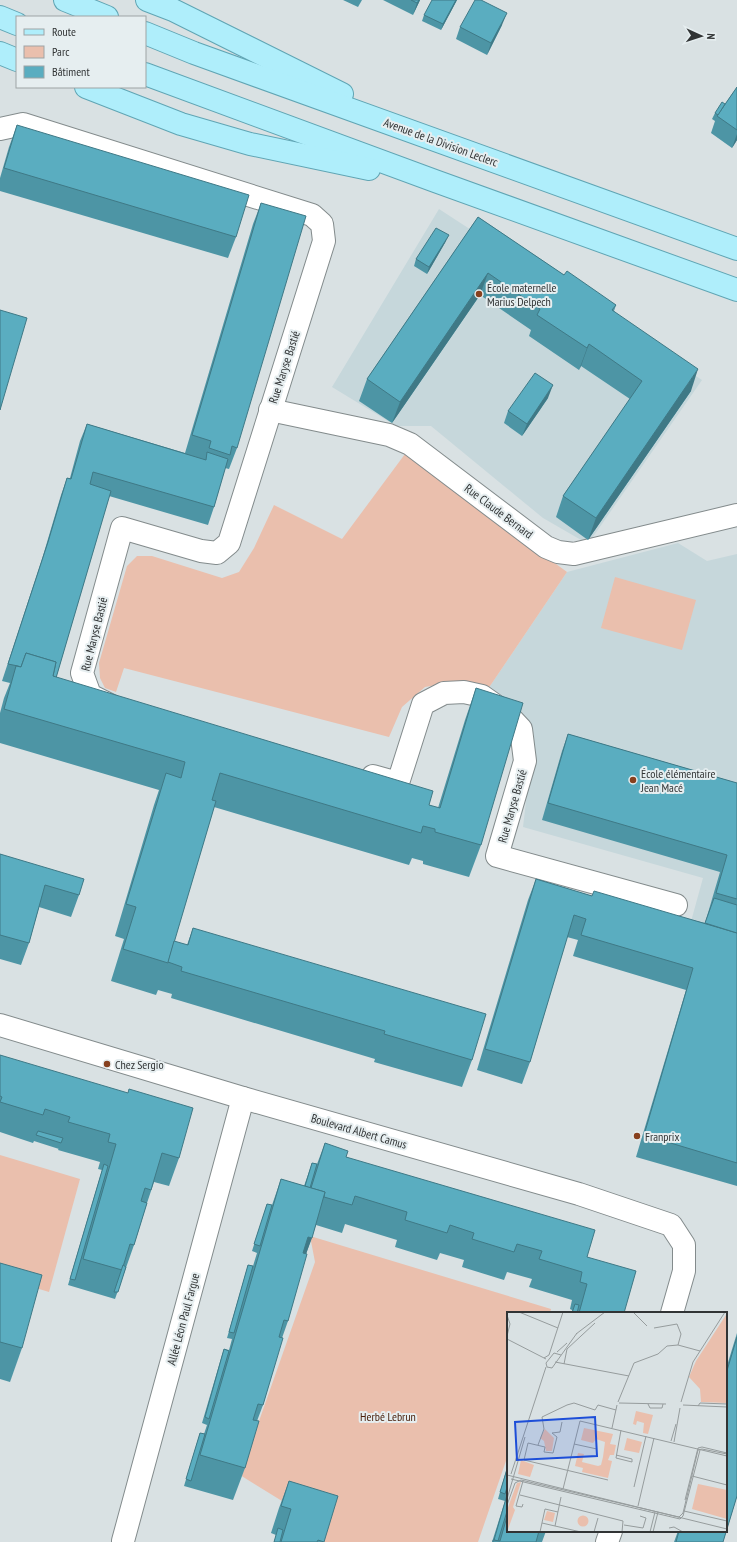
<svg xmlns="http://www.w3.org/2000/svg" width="737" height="1542" font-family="'PT Sans Narrow',sans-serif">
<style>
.built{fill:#c6d7db}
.green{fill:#eabfad}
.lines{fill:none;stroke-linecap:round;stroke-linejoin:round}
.street-casing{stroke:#838b8c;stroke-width:24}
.primary-casing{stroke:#60a5b4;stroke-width:24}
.street{stroke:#fff;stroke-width:22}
.primary{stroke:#afeefb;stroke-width:22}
.wall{fill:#4d95a5}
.shaded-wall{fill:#3f7986}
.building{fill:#5aadc0;stroke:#3f7986}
.poi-dot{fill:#87401e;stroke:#e6eef0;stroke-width:1.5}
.labels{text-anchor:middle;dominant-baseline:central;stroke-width:4;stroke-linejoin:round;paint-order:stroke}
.street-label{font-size:12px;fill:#313435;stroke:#e6eef0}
.poi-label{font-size:12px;fill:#313435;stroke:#e6eef0;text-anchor:start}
.park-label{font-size:12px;fill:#4a210d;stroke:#e6eef0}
.inset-road{fill:none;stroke:#969c9d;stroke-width:1}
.view{fill:#1d4ed8;fill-opacity:0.15;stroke:#1d4ed8;stroke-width:2}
.inset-edge{fill:none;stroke:#313435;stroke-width:2}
</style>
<rect width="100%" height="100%" fill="#d9e1e3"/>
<g class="built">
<path d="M 439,209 L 702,380 L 588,544 L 543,518 L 431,426 L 396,426 L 332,387 Z"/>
<path d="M 678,543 L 707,561 L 737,554 L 737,953 L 687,936 L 703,878 L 523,827 L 534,734 L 488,689 L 567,572 Z"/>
</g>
<g class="green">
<path d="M 405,454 L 567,572 L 488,689 L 453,682 L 425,687 L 402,707 L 389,737 L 124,668 L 116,692 L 105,688 L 100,678 L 99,663 L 127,566 L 137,556 L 152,556 L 222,578 L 239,572 L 254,548 L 274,505 L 342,539 Z"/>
<path d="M 615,577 L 696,600 L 682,650 L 601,628 Z"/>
<path d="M 0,1155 L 80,1179 L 49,1292 L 0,1277 Z"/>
<path d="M 310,1236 L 551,1309 L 550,1313 L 508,1313 L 508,1455 L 478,1542 L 322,1542 L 295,1509 L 240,1475 L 315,1262 Z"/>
</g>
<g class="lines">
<defs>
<g id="street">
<path d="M 0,129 L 23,124 L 312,215 L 322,224 L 324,241 L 229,543 L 217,553 L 201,551 L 122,528 L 82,673 L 90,695 L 110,705"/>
<path d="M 270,410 L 389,435 L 410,444 L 546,547 L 558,552 L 574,554 L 737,515"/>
<path d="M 373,776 L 398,783 L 423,704 L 444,693 L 464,692 L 482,696 L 506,713 L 521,729 L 525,761 L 497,856 L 676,905"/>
<path d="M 0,1025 L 243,1098 L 579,1194 L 671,1225 L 684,1245 L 684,1271 L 672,1313"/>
<path d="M 123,1541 L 243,1098"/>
<path d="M 607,1542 L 611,1531"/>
</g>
<g id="primary">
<path d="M 65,0 L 107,17"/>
<path d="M 147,0 L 173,10 L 342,94"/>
<path d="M 0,17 L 17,24"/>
<path d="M 145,33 L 194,53 L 737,249"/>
<path d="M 0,53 L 17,60"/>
<path d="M 145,74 L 435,181 L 737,290"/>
<path d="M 86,87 L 181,124 L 250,144 L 369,169"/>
</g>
</defs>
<use href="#street" class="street-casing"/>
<use href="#primary" class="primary-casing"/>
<use href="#street" class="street"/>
<use href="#primary" class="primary"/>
</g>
<g class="wall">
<path d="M 343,0 L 362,0 L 358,7 Z"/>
<path d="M 383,0 L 420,0 L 413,15 Z"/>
<path d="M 457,0 L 441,30 L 422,21 L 424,15 Z"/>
<path d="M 502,25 L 487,55 L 456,39 L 460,27 Z"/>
<path d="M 737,87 L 737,140 L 732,148 L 711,133 L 715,121 L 712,119 L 715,113 L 725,104 Z"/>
<path d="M 17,125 L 236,237 L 228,258 L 0,191 L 0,178 L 9,147 Z"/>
<path d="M 261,203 L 237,448 L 229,469 L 225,468 L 214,507 L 208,525 L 109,496 L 56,678 L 438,808 L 465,720 L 476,688 L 481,845 L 469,877 L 423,864 L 423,861 L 412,858 L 409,865 L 214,807 L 173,944 L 187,945 L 193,928 L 472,1060 L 462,1087 L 374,1062 L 375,1059 L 171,998 L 172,994 L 158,990 L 156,995 L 111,981 L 124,939 L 115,936 L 154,805 L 159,790 L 0,743 L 0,713 L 4,698 L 10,683 L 2,681 L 42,559 L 61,495 L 67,478 L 70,478 L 80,441 L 87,424 L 185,453 L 253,224 Z"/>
<path d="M 478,217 L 564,275 L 616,305 L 614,311 L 691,391 L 588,540 L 556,517 L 563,496 L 630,399 L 581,366 L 579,370 L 529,336 L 531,330 L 480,295 L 392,423 L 359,401 L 367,379 Z"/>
<path d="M 446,241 L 427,274 L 414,266 L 416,259 Z"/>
<path d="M 548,398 L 522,436 L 504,423 L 508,411 Z"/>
<path d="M 568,734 L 737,783 L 737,1186 L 636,1157 L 686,990 L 573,956 L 578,940 L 567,937 L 530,1062 L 522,1084 L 477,1070 L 528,900 L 536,879 L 592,896 L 705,923 L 720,872 L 542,820 L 562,751 Z"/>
<path d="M 0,854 L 79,895 L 71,917 L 39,907 L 29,943 L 21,965 L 0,959 Z"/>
<path d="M 0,1055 L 179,1158 L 169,1186 L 154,1182 L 147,1203 L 134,1245 L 115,1299 L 68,1285 L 102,1170 L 98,1169 L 100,1162 L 58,1150 L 60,1146 L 59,1149 L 34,1141 L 33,1143 L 0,1132 Z"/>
<path d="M 325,1143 L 346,1157 L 587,1257 L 624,1313 L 572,1313 L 572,1310 L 570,1309 L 572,1300 L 529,1287 L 532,1279 L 507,1272 L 504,1280 L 462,1267 L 464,1260 L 440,1253 L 437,1260 L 395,1247 L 397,1240 L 345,1224 L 342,1233 L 316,1225 L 306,1254 L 288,1321 L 282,1338 L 263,1405 L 257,1421 L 245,1468 L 233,1500 L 184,1486 L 200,1433 L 204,1434 L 207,1425 L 202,1423 L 222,1355 L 224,1349 L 229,1350 L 232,1339 L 227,1338 L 248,1265 L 253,1266 L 257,1253 L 252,1251 L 267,1204 L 272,1205 L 281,1179 L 304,1186 L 312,1163 L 317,1164 Z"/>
<path d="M 0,1263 L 22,1348 L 10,1382 L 0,1379 Z"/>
<path d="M 737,1333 L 737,1496 L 723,1542 L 674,1542 L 678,1531 L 726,1531 L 726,1369 Z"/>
<path d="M 508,1464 L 508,1531 L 546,1531 L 542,1542 L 492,1542 L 505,1501 L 498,1499 Z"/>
<path d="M 289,1481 L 324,1542 L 274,1542 L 276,1535 L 271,1533 L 279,1508 Z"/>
</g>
<g class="shaded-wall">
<path d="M 419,0 L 420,0 L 413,15 L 417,3 Z"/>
<path d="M 456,0 L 457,0 L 441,30 L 443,24 Z"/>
<path d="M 507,13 L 502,25 L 487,55 L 491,43 Z"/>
<path d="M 737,134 L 737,140 L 732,148 Z"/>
<path d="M 449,235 L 446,241 L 427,274 L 429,267 Z"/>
<path d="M 488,273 L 480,295 L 392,423 L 400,402 Z"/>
<path d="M 589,344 L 581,366 L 579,370 L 587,348 Z"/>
<path d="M 698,369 L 691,391 L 588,540 L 596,518 Z"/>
<path d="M 553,385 L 548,398 L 522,436 L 527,424 Z"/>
<path d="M 308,1237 L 312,1238 L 300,1270 L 296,1269 Z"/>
</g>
<g class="building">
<path d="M 411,0 L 419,0 L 417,3 Z"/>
<path d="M 432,0 L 456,0 L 443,24 L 424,15 Z"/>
<path d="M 475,0 L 481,0 L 507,13 L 491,43 L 460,27 Z"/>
<path d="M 737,87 L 737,130 L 717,116 Z"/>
<path d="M 722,102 L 725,104 L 718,115 L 715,113 Z"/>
<path d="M 17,125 L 249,195 L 236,237 L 4,168 Z"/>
<path d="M 261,203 L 306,216 L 237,448 L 232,446 L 230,455 L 209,448 L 211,441 L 192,435 Z"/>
<path d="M 478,217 L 564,275 L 567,271 L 616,305 L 612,310 L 698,369 L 596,518 L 563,496 L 642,381 L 589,344 L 587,348 L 537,315 L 540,309 L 488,273 L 400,402 L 367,379 Z"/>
<path d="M 436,228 L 449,235 L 429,267 L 416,259 Z"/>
<path d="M 0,310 L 27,318 L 0,410 Z"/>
<path d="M 535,373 L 553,385 L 527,424 L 508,411 Z"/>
<path d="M 87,424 L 206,460 L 207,452 L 228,459 L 214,507 L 93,472 L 90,484 L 111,491 L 56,678 L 53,676 L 56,662 L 26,653 L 21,667 L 18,666 L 8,664 L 48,542 L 67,478 L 71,479 Z"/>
<path d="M 26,653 L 56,662 L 53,676 L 433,791 L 429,805 L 440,808 L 476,688 L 523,703 L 481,845 L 435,832 L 435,829 L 423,826 L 421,833 L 220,773 L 212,800 L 216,801 L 168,963 L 123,949 L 136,907 L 126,904 L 166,773 L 181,778 L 185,762 L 4,709 L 16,666 L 21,667 Z"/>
<path d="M 568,734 L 737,783 L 737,899 L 716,893 L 727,855 L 548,803 Z"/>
<path d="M 0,854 L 84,879 L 79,895 L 45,885 L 29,943 L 0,935 Z"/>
<path d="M 536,879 L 592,896 L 594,891 L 737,933 L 737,1163 L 644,1135 L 693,968 L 581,935 L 586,919 L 574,915 L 530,1062 L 485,1049 Z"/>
<path d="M 714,898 L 737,905 L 737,933 L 705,923 Z"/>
<path d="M 193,928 L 486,1014 L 472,1060 L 384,1034 L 385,1031 L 181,971 L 182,967 L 168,962 L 174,941 L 188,945 Z"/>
<path d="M 0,1055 L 128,1093 L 129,1089 L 193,1108 L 179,1158 L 162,1153 L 151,1190 L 145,1188 L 141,1201 L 147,1203 L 134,1245 L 130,1244 L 122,1270 L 83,1259 L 116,1144 L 108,1142 L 110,1134 L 68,1122 L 70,1117 L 45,1109 L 43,1115 L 0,1102 L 2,1097 L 0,1096 Z"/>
<path d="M 38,1131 L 63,1138 L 61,1143 L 36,1135 Z"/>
<path d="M 325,1143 L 348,1151 L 346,1157 L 595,1230 L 587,1257 L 636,1271 L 624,1313 L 579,1313 L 587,1284 L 580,1282 L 582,1272 L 539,1259 L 542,1251 L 517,1244 L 514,1252 L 472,1239 L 474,1233 L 450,1225 L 447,1233 L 405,1220 L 407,1212 L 355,1196 L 352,1205 L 324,1197 L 325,1192 L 311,1188 Z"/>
<path d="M 312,1163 L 317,1164 L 310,1188 L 305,1186 Z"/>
<path d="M 104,1164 L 108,1166 L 75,1280 L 70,1279 Z"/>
<path d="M 281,1179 L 325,1192 L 312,1238 L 308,1237 L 303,1253 L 307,1254 L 288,1321 L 284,1320 L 279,1337 L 283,1338 L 263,1405 L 258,1404 L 253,1420 L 259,1421 L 245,1468 L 200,1455 Z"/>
<path d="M 267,1204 L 272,1205 L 260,1246 L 254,1244 Z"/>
<path d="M 0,1263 L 42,1275 L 22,1348 L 0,1342 Z"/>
<path d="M 123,1265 L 126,1267 L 118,1292 L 114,1292 Z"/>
<path d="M 248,1265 L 253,1266 L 234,1333 L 229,1332 Z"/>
<path d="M 575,1304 L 579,1305 L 577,1313 L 572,1313 Z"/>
<path d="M 737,1337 L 737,1496 L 723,1542 L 676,1542 L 679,1531 L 726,1531 L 726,1374 Z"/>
<path d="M 224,1349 L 229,1351 L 209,1419 L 205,1417 Z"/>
<path d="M 200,1433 L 205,1434 L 191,1481 L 186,1479 Z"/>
<path d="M 508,1466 L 508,1484 L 505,1494 L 500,1492 Z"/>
<path d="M 289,1481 L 338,1496 L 324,1542 L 318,1540 L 317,1542 L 281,1542 L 291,1509 L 281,1506 Z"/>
<path d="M 507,1495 L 508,1495 L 508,1508 L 498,1541 L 494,1540 Z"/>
<path d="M 508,1513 L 508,1531 L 539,1531 L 536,1542 L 493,1542 L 493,1540 L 500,1541 Z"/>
<path d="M 278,1528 L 283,1530 L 280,1542 L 274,1542 Z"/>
</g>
<g class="poi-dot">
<circle cx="479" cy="294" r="4"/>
<circle cx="633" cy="780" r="4"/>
<circle cx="107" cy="1064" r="4"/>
<circle cx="637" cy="1136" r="4"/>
</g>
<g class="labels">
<g class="street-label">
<text transform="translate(441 142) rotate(20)">Avenue de la Division Leclerc</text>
<text transform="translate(284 367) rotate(-72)">Rue Maryse Bastié</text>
<text transform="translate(499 511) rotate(37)">Rue Claude Bernard</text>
<text transform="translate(94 634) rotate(-76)">Rue Maryse Bastié</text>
<text transform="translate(512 806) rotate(-74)">Rue Maryse Bastié</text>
<text transform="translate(359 1131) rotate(16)">Boulevard Albert Camus</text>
<text transform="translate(183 1319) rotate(-75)">Allée Léon Paul Fargue</text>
</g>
<g class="poi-label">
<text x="487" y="287">École maternelle<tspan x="487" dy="14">Marius Delpech</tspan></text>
<text x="641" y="773">École élémentaire<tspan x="641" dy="14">Jean Macé</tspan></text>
<text x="115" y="1064">Chez Sergio</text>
<text x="645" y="1136">Franprix</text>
</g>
<g class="park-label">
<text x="388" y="1416">Herbé Lebrun</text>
</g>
</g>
<g transform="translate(507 1312)">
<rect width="220" height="220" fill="#d9e1e3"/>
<path d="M 219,3 L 220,91 L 194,90 L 193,77 L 182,65 L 189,49 ZM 129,99 L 146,103 L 141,122 L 136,121 L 137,111 L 130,109 L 129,113 L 126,112 ZM 77,116 L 106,122 L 103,132 L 109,133 L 107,143 L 103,143 L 101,148 L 105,149 L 101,166 L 75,160 L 76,156 L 68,154 L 71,141 L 77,142 L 75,150 L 91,154 L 94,153 L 96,145 L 98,130 L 89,127 L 86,131 L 74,128 ZM 38,117 L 47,126 L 45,139 L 39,139 L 37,129 L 33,126 ZM 120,126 L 135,130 L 132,141 L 117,138 ZM 14,148 L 27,153 L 23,165 L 11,162 ZM 14,170 L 6,195 L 8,198 L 0,220 L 0,198 L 10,171 ZM 191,172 L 220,178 L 220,207 L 185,197 ZM 40,199 L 48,201 L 46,210 L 37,208 ZM70.5 209a5.5 5.5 0 1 1 11 0a5.5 5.5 0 1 1-11 0Z" fill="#eabfad"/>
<path class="inset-road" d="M 12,0 L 51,16M 126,0 L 140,14M 0,3 L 3,12 L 0,24M 147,16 L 170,12 L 174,22 L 171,33 L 193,39M 69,22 L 98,0M 0,27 L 39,47M 50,40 L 60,31M 54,43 L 47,41 L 39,51 L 40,55 L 45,56 L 70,21M 37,46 L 42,43 L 56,0M 48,50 L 122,64M 57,52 L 60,37 L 88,11M 111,90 L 127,51 L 151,42 L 160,34 L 171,33M 174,90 L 186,50 L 218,0M 112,91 L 159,92M 141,92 L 143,96 L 155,96 L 156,92M 176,93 L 220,95M 191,94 L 193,91 L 220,92M 55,110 L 53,120 L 45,121 L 50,125 L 46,141 L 37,140 L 38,135 L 21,131 L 17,148 L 101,168M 105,116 L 110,93M 164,129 L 169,112M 167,130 L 173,96M 67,132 L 90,137M 31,133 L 37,117 L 35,105 L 60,93 L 67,91 L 88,98 L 91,93 L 109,98M 191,136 L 195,135 L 220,141M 109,143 L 125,147 L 125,150 L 109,146 L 114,118M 4,162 L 39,55M 0,163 L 220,217M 185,164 L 220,173M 4,167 L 173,207 L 176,204 L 193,138M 16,169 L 9,194 L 15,195 L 16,192M 127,175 L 139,124M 56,177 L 73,109 L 220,144M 13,183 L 116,209 L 115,220M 0,187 L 18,125M 178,188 L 191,136M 0,193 L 8,171 L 14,168 L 172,205 L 176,201 L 191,138 L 195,137 L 220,142M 131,194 L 147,126M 177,199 L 220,209M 35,211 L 74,220M 117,213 L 136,216 L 139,206 L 133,204M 48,214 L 54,185M 162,216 L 167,215 L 176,220M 33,220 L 38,197 L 51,200M 87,220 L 91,206M 143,220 L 148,200M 146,220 L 151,200"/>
<path class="view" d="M 88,105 L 90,144 L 10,148 L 8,110 Z"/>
<rect width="220" height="220" class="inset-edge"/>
</g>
<rect x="16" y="16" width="130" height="72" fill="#e6eef0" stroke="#9ea4a5"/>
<rect x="24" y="29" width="20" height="6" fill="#afeefb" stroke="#9ea4a5"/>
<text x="52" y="36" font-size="12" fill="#313435">Route</text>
<rect x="24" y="46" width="20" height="12" fill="#eabfad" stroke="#9ea4a5"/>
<text x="52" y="56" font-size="12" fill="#313435">Parc</text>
<rect x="24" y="66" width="20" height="12" fill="#5aadc0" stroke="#9ea4a5"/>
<text x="52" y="76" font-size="12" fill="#313435">Bâtiment</text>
<g transform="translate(701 36) rotate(93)" stroke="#e6eef0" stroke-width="3" paint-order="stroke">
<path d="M0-3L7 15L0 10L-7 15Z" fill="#313435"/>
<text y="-6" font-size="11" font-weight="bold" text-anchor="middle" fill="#313435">N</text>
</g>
</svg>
